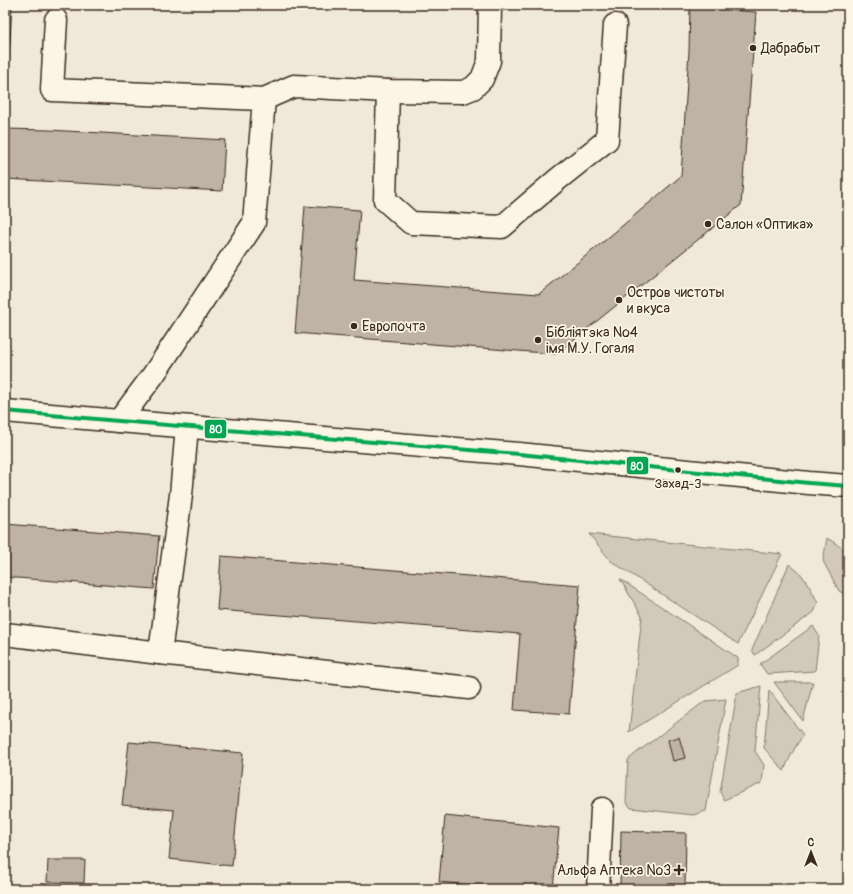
<svg xmlns="http://www.w3.org/2000/svg" width="853" height="894" font-family="Pangolin,sans-serif">
<style>
.green{fill:#d2c9ba;stroke:#867a6c}
.building{fill:#beb3a4;stroke:#3b2a1e}
.lines{fill:none;stroke-linecap:round;stroke-linejoin:round}
.minor-casing{stroke:#3b2a1e;stroke-width:25}
.major-casing{stroke:#3b2a1e;stroke-width:25}
.minor{stroke:#fcf5e5;stroke-width:22}
.major{stroke:#fcf5e5;stroke-width:22}
.bus-1-casing{stroke:#fcf5e5;stroke-width:7}
.bus-1{stroke:#00a651;stroke-width:4}
.poi-dot{fill:#3b2a1e;stroke:#fcf5e5;stroke-width:1.5}
.labels{text-anchor:middle;dominant-baseline:central;stroke-width:3.5;stroke-linejoin:round;paint-order:stroke}
.bus-label{font-size:13px;fill:#3b2a1e;stroke:#fcf5e5}
.poi-label{font-size:14px;fill:#3b2a1e;stroke:#fcf5e5;text-anchor:start}
.line-badge{stroke:#fcf5e5;stroke-width:1.5}
.badge-label{font-size:11px;text-anchor:middle;font-weight:bold;fill:#fff}
</style>
<rect width="100%" height="100%" fill="#f0e9d9"/>
<filter id="ink" filterUnits="userSpaceOnUse"><feTurbulence type="fractalNoise" baseFrequency=".025" numOctaves="2"/><feDisplacementMap in="SourceGraphic" scale="8" xChannelSelector="R" yChannelSelector="G"/><feConvolveMatrix kernelMatrix="1 2 1 2 8 2 1 2 1" color-interpolation-filters="sRGB"/></filter>
<g filter="url(#ink)">
<g class="green">
<path d="M 589,534 L 782,554 L 738,644 L 611,561 Z"/>
<path d="M 827,538 C 835,543 842,547 848,555 L 848,596 L 839,591 L 823,561 Z"/>
<path d="M 789,564 L 801,574 L 811,589 L 818,603 L 814,612 L 755,655 L 752,650 Z"/>
<path d="M 620,579 L 738,658 L 738,665 L 629,732 L 642,616 Z"/>
<path d="M 813,626 L 819,636 L 815,671 L 767,674 L 760,664 Z"/>
<path d="M 774,682 L 813,682 L 803,721 Z"/>
<path d="M 761,686 L 755,751 L 764,765 L 762,783 L 724,800 L 720,792 L 737,693 Z"/>
<path d="M 769,690 L 803,735 C 795,747 789,758 784,771 L 764,748 Z"/>
<path d="M 726,699 L 706,811 L 693,815 L 631,808 L 626,802 L 628,760 L 635,754 L 705,701 Z"/>
</g>
<g class="building">
<path d="M 5,5 L 12,5 L 5,129 L 49,130 L 225,140 L 222,191 L 5,179 Z"/>
<path d="M 690,5 L 729,5 L 728,10 L 756,12 L 741,205 L 556,354 L 295,333 L 305,206 L 360,210 L 354,280 L 539,294 L 609,237 L 681,176 L 689,51 Z"/>
<path d="M 5,524 L 159,536 L 154,589 L 5,577 Z"/>
<path d="M 221,556 L 580,585 L 569,714 L 514,710 L 520,634 L 217,610 Z"/>
<path d="M 679,737 L 685,758 L 673,761 L 668,740 Z"/>
<path d="M 129,742 L 243,753 L 232,866 L 169,859 L 174,810 L 122,805 Z"/>
<path d="M 445,816 L 559,828 L 553,889 L 490,889 L 490,887 L 439,882 Z"/>
<path d="M 621,831 L 686,833 L 685,889 L 620,889 Z"/>
<path d="M 48,860 L 85,860 L 84,883 L 47,882 Z"/>
</g>
<g class="lines">
<defs>
<g id="minor">
<path d="M 56,20 L 52,90 L 264,99 L 254,223 L 154,374 L 119,421"/>
<path d="M 388,91 L 385,200 L 411,223 L 502,227 L 558,179 L 607,140 L 615,25"/>
<path d="M 264,99 L 294,86 L 388,91 L 463,92 L 473,88 L 482,79 L 489,61 L 490,5"/>
<path d="M 5,634 L 160,653 L 181,495 L 187,427"/>
<path d="M 160,653 L 469,688"/>
<path d="M 598,889 L 602,809"/>
</g>
<path id="major" d="M 5,411 L 119,421 L 519,454 L 809,483 L 848,486"/>
</defs>
<use href="#minor" class="minor-casing"/>
<use href="#major" class="major-casing"/>
<use href="#minor" class="minor"/>
<use href="#major" class="major"/>
<defs>
<path id="bus-1" d="M 5,411 L 119,421 L 519,454 L 809,483 L 848,486"/>
</defs>
<use href="#bus-1" class="bus-1-casing"/>
<use href="#bus-1" class="bus-1"/>
</g>
</g>
<g class="poi-dot">
<circle cx="753" cy="48" r="4"/>
<circle cx="708" cy="224" r="4"/>
<circle cx="619" cy="300" r="4"/>
<circle cx="354" cy="326" r="4"/>
<circle cx="538" cy="340" r="4"/>
<circle cx="678" cy="470" r="3.5"/>
<path d="M677 864h4v4h4v4h-4v4h-4v-4h-4v-4h4z"/>
</g>
<g class="labels">
<g class="bus-label">
<text x="678" y="484">Захад-3</text>
</g>
<g class="poi-label">
<text x="761" y="48">Дабрабыт</text>
<text x="716" y="224">Салон «Оптика»</text>
<text x="627" y="292">Остров чистоты<tspan x="627" dy="16">и вкуса</tspan></text>
<text x="362" y="326">Европочта</text>
<text x="546" y="332">Бібліятэка №4<tspan x="546" dy="16">імя М.У. Гогаля</tspan></text>
<text x="671" y="870" text-anchor="end">Альфа Аптека №3</text>
</g>
</g>
<g class="line-badge">
<rect x="204" y="419" width="23" height="20" rx="4" fill="#00a651"/>
<rect x="626" y="456" width="23" height="19" rx="4" fill="#00a651"/>
</g>
<g class="badge-label">
<text x="216" y="433">80</text>
<text x="637" y="470">80</text>
</g>
<rect width="853" height="894" fill="none" stroke="#fcf5e5" stroke-width="20"/>
<rect x="10" y="10" width="833" height="874" fill="none" stroke="#3b2a1e" stroke-width="1.5" filter="url(#ink)"/>
<g transform="translate(811 852)" stroke="#fcf5e5" stroke-width="3" paint-order="stroke">
<path d="M0-3L7 15L0 10L-7 15Z" fill="#3b2a1e"/>
<text y="-6" font-size="11" font-weight="bold" text-anchor="middle" fill="#3b2a1e">С</text>
</g>
</svg>
